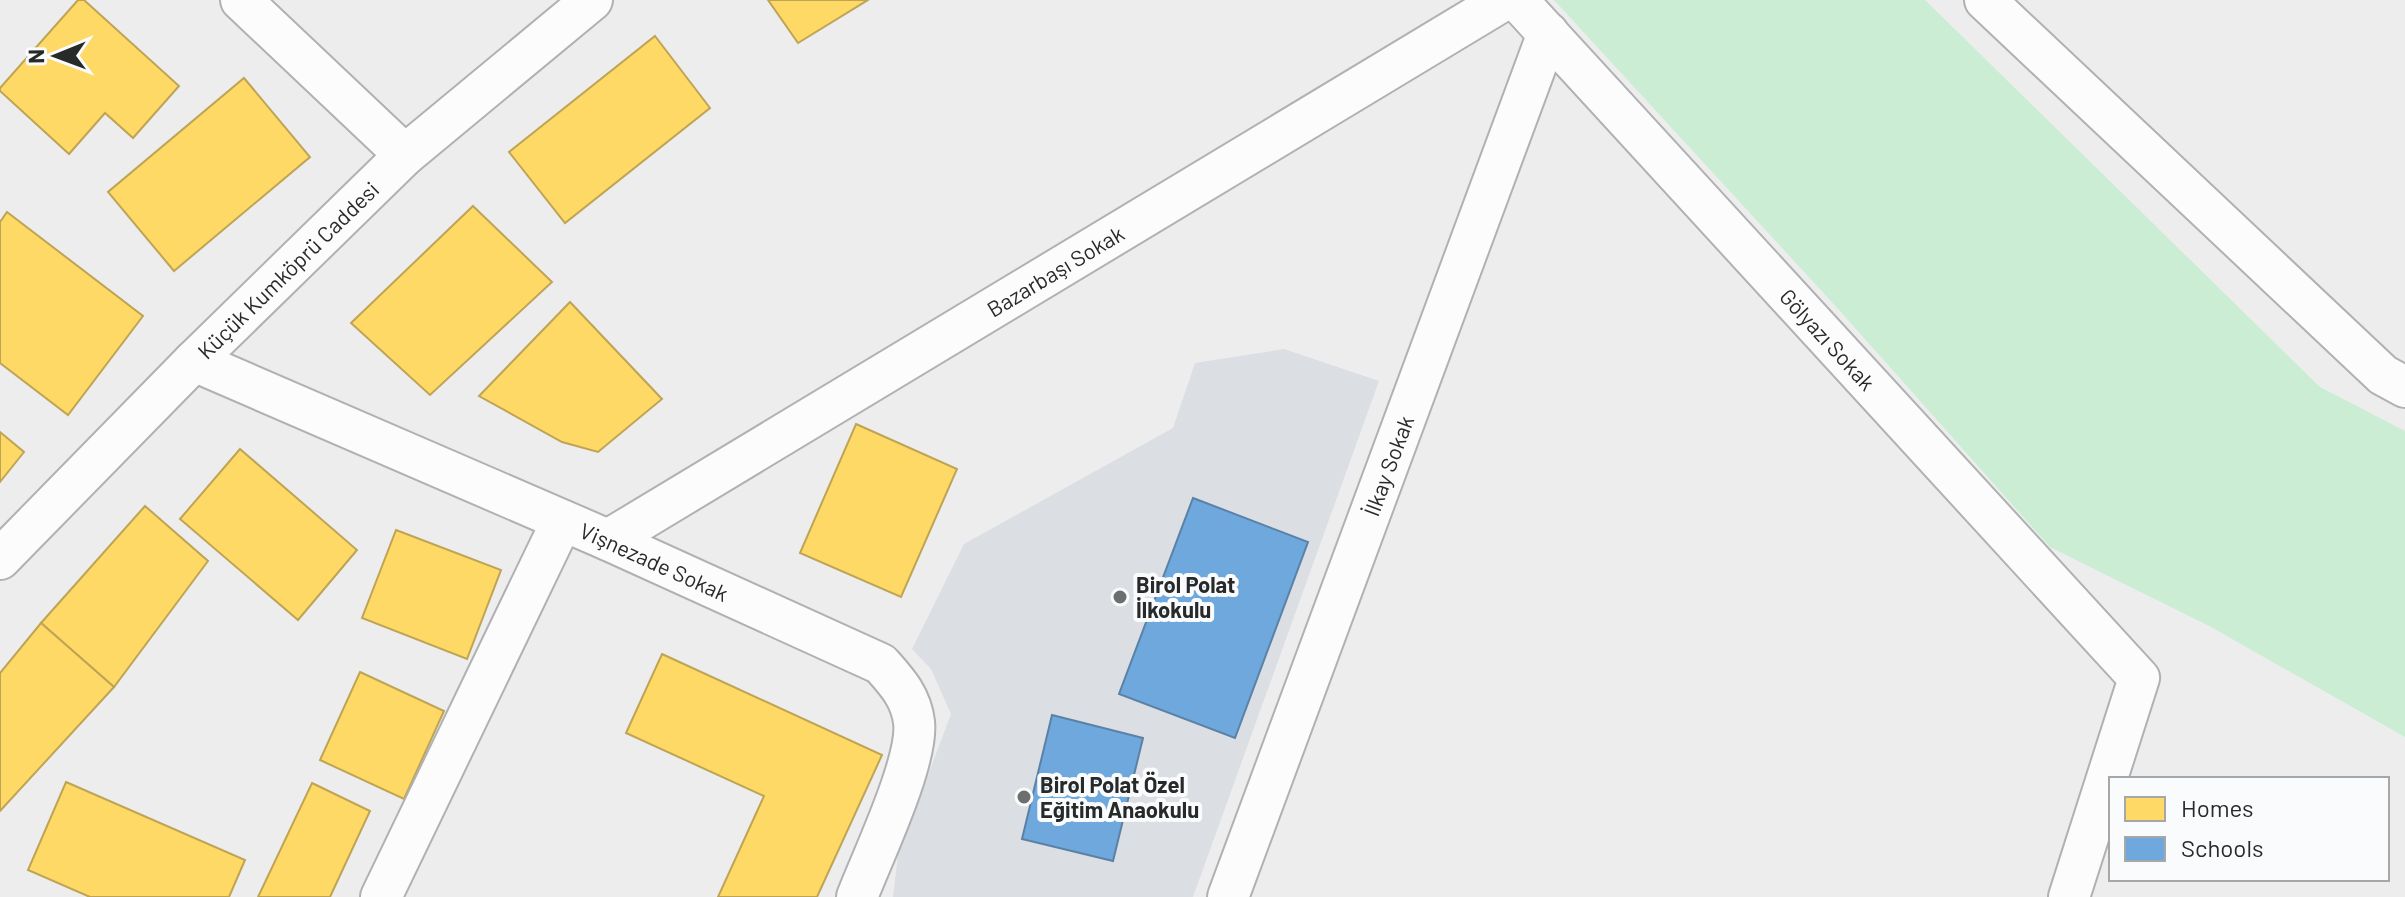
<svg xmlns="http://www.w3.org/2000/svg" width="2405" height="897" font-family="Barlow,sans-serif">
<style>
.built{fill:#dbdee3}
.green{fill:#cbedd4}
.homes{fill:#ffd966;stroke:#bea454;stroke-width:2}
.schools{fill:#6fa8dc;stroke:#5a82a6;stroke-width:2}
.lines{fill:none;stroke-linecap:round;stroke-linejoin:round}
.minor-casing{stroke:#b0b1b2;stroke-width:44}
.minor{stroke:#fcfcfc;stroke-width:40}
.poi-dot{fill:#6d6e6e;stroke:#f9fbfc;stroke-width:3}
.labels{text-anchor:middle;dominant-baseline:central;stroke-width:8;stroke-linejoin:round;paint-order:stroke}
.street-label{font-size:22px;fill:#282929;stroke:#f9fbfc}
.poi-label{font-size:22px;font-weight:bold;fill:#282929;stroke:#f9fbfc;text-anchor:start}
</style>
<rect width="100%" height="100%" fill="#ededee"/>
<path class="built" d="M 1284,349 L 1379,381 L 1193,897 L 893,897 L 898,855 L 951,714 L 931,669 L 912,649 L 964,544 L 1173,428 L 1195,363 Z"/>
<path class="green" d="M 1554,0 L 1925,0 L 2320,387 L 2405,431 L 2405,737 L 2211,627 L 2050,547 L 1840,311 Z"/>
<g class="homes">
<path d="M 78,0 L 84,0 L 179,86 L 133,138 L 105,113 L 69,154 L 0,91 L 0,88 Z"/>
<path d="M 768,0 L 868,0 L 798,43 Z"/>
<path d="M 655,36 L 710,108 L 565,223 L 509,152 Z"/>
<path d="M 244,78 L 310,157 L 174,271 L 108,192 Z"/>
<path d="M 473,206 L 552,282 L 430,395 L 351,323 Z"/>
<path d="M 7,212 L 143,316 L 68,415 L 0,363 L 0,222 Z"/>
<path d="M 570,302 L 662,399 L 598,452 L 562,442 L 479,396 Z"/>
<path d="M 856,424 L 957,469 L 901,597 L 800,553 Z"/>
<path d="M 0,432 L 24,452 L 0,482 Z"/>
<path d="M 240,449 L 357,550 L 298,620 L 180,519 Z"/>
<path d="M 145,506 L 208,561 L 114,687 L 41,623 Z"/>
<path d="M 396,530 L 501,570 L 467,659 L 362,618 Z"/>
<path d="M 41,623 L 114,687 L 0,811 L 0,673 Z"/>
<path d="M 662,654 L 882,755 L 817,897 L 718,897 L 764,796 L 626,733 Z"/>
<path d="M 360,672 L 444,711 L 404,799 L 320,760 Z"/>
<path d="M 66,782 L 245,860 L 229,897 L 90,897 L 28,870 Z"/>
<path d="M 312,783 L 370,811 L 330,897 L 258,897 Z"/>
</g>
<g class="schools">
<path d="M 1193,498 L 1308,542 L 1235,738 L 1119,694 Z"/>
<path d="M 1052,715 L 1143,738 L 1113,861 L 1022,839 Z"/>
</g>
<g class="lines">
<defs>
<g id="minor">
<path d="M 241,0 L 405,155"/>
<path id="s1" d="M 1517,0 L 2139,678 L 2069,897"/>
<path d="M 1985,0 L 2383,375 L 2405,387"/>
<path id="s2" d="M 194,361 L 608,540 L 881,664 C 897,682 911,697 914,722 C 919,760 872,858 857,897"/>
<path id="s3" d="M 608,540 L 1504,0"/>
<path id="s4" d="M 0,559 L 194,361 L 405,155 L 592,0"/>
<path d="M 381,897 L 562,521"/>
<path id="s5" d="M 1228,897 L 1548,33"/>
</g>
</defs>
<use href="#minor" class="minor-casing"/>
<use href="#minor" class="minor"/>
</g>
<g class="poi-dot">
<circle cx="1120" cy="597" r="8"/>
<circle cx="1024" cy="797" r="8"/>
</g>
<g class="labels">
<g class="street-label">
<text stroke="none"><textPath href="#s4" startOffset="408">Küçük Kumköprü Caddesi</textPath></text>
<text stroke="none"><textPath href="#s3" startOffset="522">Bazarbaşı Sokak</textPath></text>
<text stroke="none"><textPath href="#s1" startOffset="460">Gölyazı Sokak</textPath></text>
<text stroke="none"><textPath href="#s5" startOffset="460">İlkay Sokak</textPath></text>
<text stroke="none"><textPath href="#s2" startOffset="502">Vişnezade Sokak</textPath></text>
</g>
<g class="poi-label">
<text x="1136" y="584">Birol Polat<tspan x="1136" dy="25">İlkokulu</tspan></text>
<text x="1040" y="784">Birol Polat Özel<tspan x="1040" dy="25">Eğitim Anaokulu</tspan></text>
</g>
</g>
<rect x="2109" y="777" width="280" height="104" fill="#f9fbfc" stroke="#a5a7a8" stroke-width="2"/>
<rect x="2125" y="797" width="40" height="24" fill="#ffd966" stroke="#a5a7a8" stroke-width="2"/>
<text x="2181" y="817" font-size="24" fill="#282929">Homes</text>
<rect x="2125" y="837" width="40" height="24" fill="#6fa8dc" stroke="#a5a7a8" stroke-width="2"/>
<text x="2181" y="857" font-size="24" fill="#282929">Schools</text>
<g transform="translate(56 56) rotate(269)" stroke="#f9fbfc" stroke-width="6" paint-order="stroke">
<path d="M0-6L14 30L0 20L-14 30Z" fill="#282929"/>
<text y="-12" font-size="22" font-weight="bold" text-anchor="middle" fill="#282929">N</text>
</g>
</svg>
